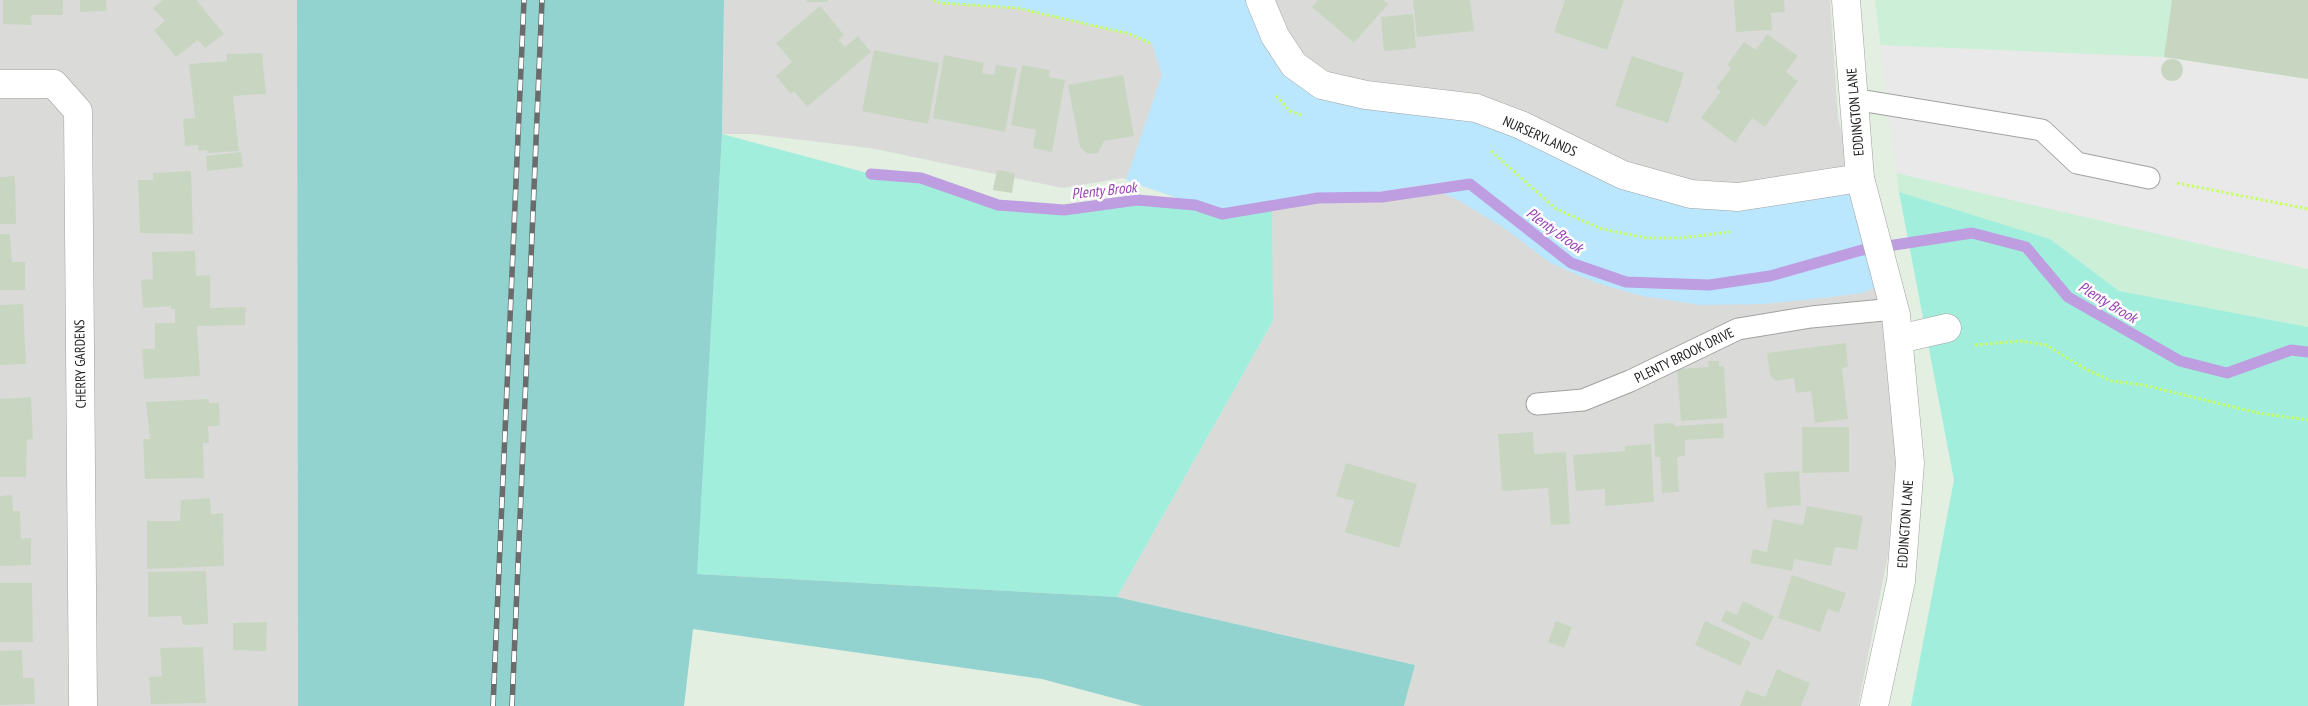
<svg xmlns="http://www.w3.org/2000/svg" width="2308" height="706" font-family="'PT Sans Narrow',sans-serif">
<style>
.residential{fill:#dadbd9}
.farmland{fill:#cbf0d7}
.grass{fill:#a2eedc}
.forest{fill:#92d2cf}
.park{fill:#bae7fe}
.parking{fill:#e9e9e9}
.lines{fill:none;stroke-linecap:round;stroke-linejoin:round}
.stream{stroke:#be9ee1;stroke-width:11}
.building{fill:#c8d6c1}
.service-casing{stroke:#a1a1a1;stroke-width:23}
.minor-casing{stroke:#a1a1a1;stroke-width:29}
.path{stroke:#c7ff62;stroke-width:3;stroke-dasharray:2.5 2.5;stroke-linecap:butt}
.service{stroke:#fff;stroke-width:21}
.minor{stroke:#fff;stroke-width:28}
.rail-casing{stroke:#6b6b6b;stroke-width:5.5}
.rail{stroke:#fff;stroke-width:4;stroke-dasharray:11;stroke-linecap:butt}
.labels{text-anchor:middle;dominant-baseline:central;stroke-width:5;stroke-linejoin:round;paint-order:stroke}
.street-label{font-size:14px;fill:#1d1d1d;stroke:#fff}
.water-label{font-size:15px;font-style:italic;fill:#9742b3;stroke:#fff}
</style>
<rect width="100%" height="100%" fill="#e2efe1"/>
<g class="residential">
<path d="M 0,0 L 297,0 L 298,706 L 0,706 Z"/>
<path d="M 724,0 L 1830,0 L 1838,118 L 1884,307 L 1896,456 L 1888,555 L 1858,706 L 1404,706 L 1415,665 L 1117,597 L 1273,321 L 1222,214 L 1123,178 L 1063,188 L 870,148 L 752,134 L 722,134 Z"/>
</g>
<path class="farmland" d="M 1875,0 L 2308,0 L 2308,327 L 2119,291 L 2050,239 L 1899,192 Z"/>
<g class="grass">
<path d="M 722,134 L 871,174 L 921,178 L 998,205 L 1064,210 L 1137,200 L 1195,205 L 1222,214 L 1272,206 L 1273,321 L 1117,597 L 696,574 Z"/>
<path d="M 1899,192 L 2050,239 L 2119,291 L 2308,327 L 2308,706 L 1911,706 L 1954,480 Z"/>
</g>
<path class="forest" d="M 297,0 L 724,0 L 722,134 L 697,574 L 1117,597 L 1415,665 L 1404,706 L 1143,706 L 1042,679 L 693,629 L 684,706 L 298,706 Z"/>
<path class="park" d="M 933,0 L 1260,0 L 1294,65 L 1476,108 L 1691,194 L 1860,178 L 1887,283 L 1862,293 L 1822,298 L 1763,304 L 1700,305 L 1642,296 L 1597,283 L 1550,263 L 1507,230 L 1458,200 L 1425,185 L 1222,214 L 1126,180 L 1162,75 L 1152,44 L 1130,34 L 1017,8 L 941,3 Z"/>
<path class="parking" d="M 1880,45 L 2164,57 L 2308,79 L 2308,269 L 1896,173 Z"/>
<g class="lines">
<path class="stream" d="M 871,174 L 921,178 L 998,205 L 1064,210 L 1137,200 L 1195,205 L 1222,214 L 1318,198 L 1382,197 L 1470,184 L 1571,263 L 1626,282 L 1709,285 L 1770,276 L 1862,250 L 1972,233 L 2026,247 L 2068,297 L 2180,361 L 2227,373 L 2291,350 L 2308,352"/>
</g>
<g class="building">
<path d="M 3,0 L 63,0 L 63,15 L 31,15 L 32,25 L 3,24 Z"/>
<path d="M 80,0 L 106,0 L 107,11 L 80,12 Z"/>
<path d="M 163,0 L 198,0 L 197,1 L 224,34 L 205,48 L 198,40 L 176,57 L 154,30 L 165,21 L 153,8 Z"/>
<rect x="807" y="0" width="21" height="2"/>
<path d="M 1318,0 L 1383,0 L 1388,4 L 1354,43 L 1312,7 Z"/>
<path d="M 1413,0 L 1470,0 L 1474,31 L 1417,37 Z"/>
<path d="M 1565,0 L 1624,0 L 1607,50 L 1554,32 Z"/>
<path d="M 1734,0 L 1784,0 L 1785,12 L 1771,13 L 1772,30 L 1736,32 Z"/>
<path d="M 2172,0 L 2308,0 L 2308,79 L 2164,57 Z"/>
<path d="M 820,6 L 844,35 L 838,40 L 845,47 L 858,36 L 871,52 L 807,107 L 794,91 L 791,94 L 776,76 L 792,62 L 776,43 Z"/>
<path d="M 1413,14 L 1416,48 L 1384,51 L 1381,17 Z"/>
<path d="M 1767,34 L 1798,56 L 1786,72 L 1798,81 L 1765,127 L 1752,118 L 1735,143 L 1701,118 L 1721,91 L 1716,88 L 1731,68 L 1727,65 L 1744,42 L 1756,50 Z"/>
<path d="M 874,50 L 939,63 L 928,124 L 862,111 Z"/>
<path d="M 262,53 L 266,94 L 233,96 L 239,151 L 208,153 L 207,150 L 199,151 L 198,145 L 185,146 L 183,119 L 195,118 L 189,64 L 227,61 L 227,54 Z"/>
<path d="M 944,55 L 984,63 L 982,73 L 994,75 L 996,65 L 1017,68 L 1005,132 L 933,118 Z"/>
<path d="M 1632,56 L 1684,73 L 1668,123 L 1615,106 Z"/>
<circle cx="2172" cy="70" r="11"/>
<path d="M 1022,65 L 1050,70 L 1049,77 L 1065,80 L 1052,152 L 1033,148 L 1036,130 L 1011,125 Z"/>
<path d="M 1123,75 L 1134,136 L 1104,141 L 1098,153 L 1088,154 L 1080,147 L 1068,85 Z"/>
<path d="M 241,152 L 243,167 L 207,171 L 206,156 Z"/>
<path d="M 997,170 L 1015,173 L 1012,193 L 993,190 Z"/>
<path d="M 191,171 L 193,234 L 140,233 L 138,180 L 153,180 L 153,173 Z"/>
<path d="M 15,176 L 16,224 L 0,224 L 0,177 Z"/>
<path d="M 0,234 L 10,234 L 12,262 L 25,262 L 25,290 L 0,290 Z"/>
<path d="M 195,251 L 196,276 L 210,275 L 210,308 L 246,307 L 245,325 L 197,326 L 200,376 L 144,379 L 142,349 L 155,349 L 155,323 L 175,323 L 175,309 L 171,309 L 171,306 L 143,308 L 141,280 L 153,279 L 152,252 Z"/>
<path d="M 23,304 L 26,364 L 0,365 L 0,305 Z"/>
<path d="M 1846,343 L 1848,367 L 1842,368 L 1848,419 L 1815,423 L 1811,391 L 1796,393 L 1794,378 L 1776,381 L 1770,375 L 1767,353 Z"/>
<path d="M 1708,361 L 1719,361 L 1719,366 L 1724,366 L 1727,418 L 1681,421 L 1677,369 L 1709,367 Z"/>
<path d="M 31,397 L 33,439 L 27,440 L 26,477 L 0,477 L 0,399 Z"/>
<path d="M 209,399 L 209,403 L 219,403 L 220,426 L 208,426 L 209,443 L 203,443 L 204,478 L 145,479 L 143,439 L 150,439 L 146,402 Z"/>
<path d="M 1673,423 L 1676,426 L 1723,423 L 1724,438 L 1685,440 L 1685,456 L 1677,457 L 1679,492 L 1662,493 L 1660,457 L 1655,457 L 1654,424 Z"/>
<path d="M 1802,427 L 1849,427 L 1849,472 L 1802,473 Z"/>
<path d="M 1533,432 L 1534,454 L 1566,452 L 1570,524 L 1551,525 L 1548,488 L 1502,491 L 1498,434 Z"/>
<path d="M 1651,444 L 1654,502 L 1605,506 L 1605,489 L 1576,491 L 1573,455 L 1625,451 L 1625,446 Z"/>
<path d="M 1346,463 L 1417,484 L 1399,548 L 1345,532 L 1354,501 L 1336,496 Z"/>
<path d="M 1799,471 L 1801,505 L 1767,508 L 1764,473 Z"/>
<path d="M 12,495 L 13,511 L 20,511 L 21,539 L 31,538 L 31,565 L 0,566 L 0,496 Z"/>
<path d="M 210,498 L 211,514 L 223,513 L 224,566 L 147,569 L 147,521 L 180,521 L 181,500 Z"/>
<path d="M 1807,506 L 1863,516 L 1857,550 L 1835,547 L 1831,566 L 1794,559 L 1792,571 L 1750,563 L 1753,549 L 1767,552 L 1773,519 L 1803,525 Z"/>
<path d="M 206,571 L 208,624 L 183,625 L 181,616 L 148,617 L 148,572 Z"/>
<path d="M 1792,575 L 1846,593 L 1839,613 L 1828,609 L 1820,632 L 1778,618 Z"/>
<path d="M 0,583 L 32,583 L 33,642 L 0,642 Z"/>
<path d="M 1743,601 L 1774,616 L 1762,641 L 1721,621 L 1726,610 L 1737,615 Z"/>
<path d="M 1556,621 L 1572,627 L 1564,648 L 1548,642 Z"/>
<path d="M 1705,621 L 1751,642 L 1740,666 L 1695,645 Z"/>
<path d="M 267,622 L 266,651 L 233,650 L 233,623 Z"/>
<path d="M 203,647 L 206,703 L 151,704 L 149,677 L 162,676 L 160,648 Z"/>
<path d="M 22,650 L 23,678 L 34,678 L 35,704 L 0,705 L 0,651 Z"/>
<path d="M 1777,669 L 1810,683 L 1801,706 L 1740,706 L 1746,690 L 1765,697 Z"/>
</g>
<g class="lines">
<defs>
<g id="service">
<path d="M 1853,99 L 2042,130 L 2077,163 L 2149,178"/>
<path d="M 1537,404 L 1583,400 L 1630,381 L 1738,329 L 1811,317 L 1894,309"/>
</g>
<g id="minor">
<path d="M 1260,0 L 1275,36 L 1294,65 L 1322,85 L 1366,95 L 1476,108 L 1521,125 L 1623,175 L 1691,194 L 1738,197 L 1860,178"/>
<path d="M 1846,0 L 1860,178 L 1896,315 L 1910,463 L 1901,581 L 1874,706"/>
<path d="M 0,84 L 54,84 L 78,111 L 83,706"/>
<path d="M 1899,339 L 1947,328"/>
</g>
</defs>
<use href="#service" class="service-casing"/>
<use href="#minor" class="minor-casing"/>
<g class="path">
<path d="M 933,0 L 941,3 L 1017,8 L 1130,34 L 1152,44"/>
<path d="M 1276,96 L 1290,111 L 1304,116"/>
<path d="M 1491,151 L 1556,209 L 1602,229 L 1646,238 L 1681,238 L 1730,232"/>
<path d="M 2177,183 L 2308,209"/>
<path d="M 1975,345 L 2020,341 L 2046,345 L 2087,370 L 2112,381 L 2143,385 L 2258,413 L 2308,420"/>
</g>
<use href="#service" class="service"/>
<use href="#minor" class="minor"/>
<defs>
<g id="rail">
<path d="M 493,706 L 524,0"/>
<path d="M 512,706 L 542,0"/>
</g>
</defs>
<use href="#rail" class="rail-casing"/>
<use href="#rail" class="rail"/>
</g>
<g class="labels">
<g class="street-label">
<text transform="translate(1855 112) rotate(-95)">EDDINGTON LANE</text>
<text transform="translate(1540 136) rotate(24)">NURSERYLANDS</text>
<text transform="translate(1684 355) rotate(-26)">PLENTY BROOK DRIVE</text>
<text transform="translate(80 364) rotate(-91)">CHERRY GARDENS</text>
<text transform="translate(1905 524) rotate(-86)">EDDINGTON LANE</text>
</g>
<g class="water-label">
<text transform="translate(1104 190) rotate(-6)">Plenty Brook</text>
<text transform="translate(1555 230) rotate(36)">Plenty Brook</text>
<text transform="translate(2108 302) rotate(31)">Plenty Brook</text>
</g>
</g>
</svg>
